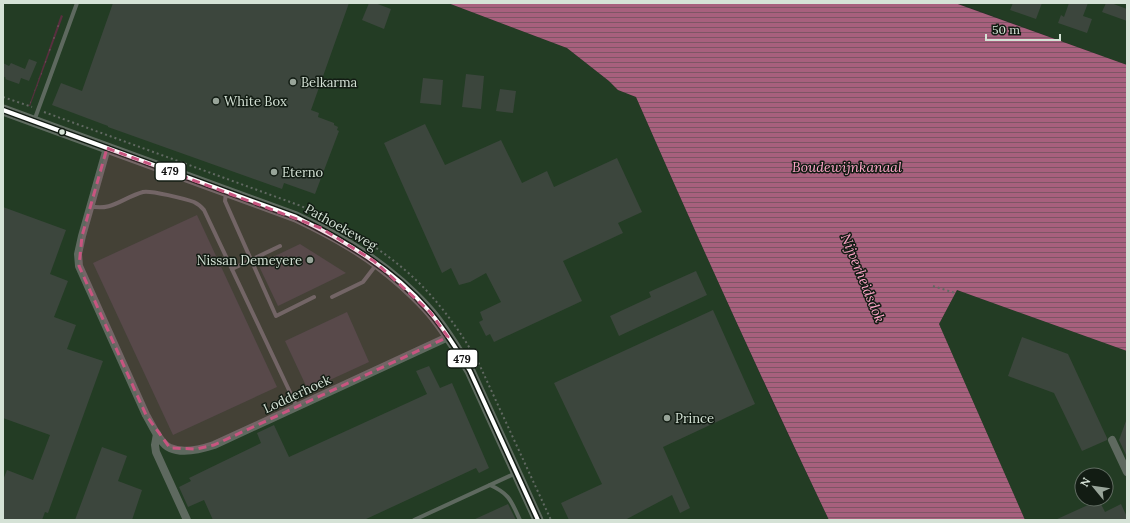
<svg xmlns="http://www.w3.org/2000/svg" width="1130" height="523" font-family="Lora,serif">
<style>
.built{fill:#233c24;fill-rule:evenodd}
.grass{fill:url(#grass-dots)}
.water{fill:url(#water-rules)}
.building{fill:#3c463d}
.lines{fill:none;stroke-linecap:round;stroke-linejoin:round}
.path{stroke:#616962;stroke-width:2;stroke-dasharray:2 3;stroke-linecap:butt}
.lane{stroke:#5e695f;stroke-width:4}
.street{stroke:#5e695f;stroke-width:8}
.secondary{stroke:#5f6b60;stroke-width:11}
.bus-1-casing{stroke:#121c13;stroke-width:7}
.bus-1{stroke:#fff;stroke-width:4}
.marked{fill:#c85580;fill-opacity:0.2;stroke:#c85580;stroke-width:3;stroke-dasharray:8 5;stroke-linejoin:round}
.poi-dot{fill:#98a499;stroke:#121c13;stroke-width:1.5}
.bus-dot{fill:#d5e2d6;stroke:#121c13;stroke-width:1.5}
.labels{text-anchor:middle;dominant-baseline:central;stroke-width:3;stroke-linejoin:round;paint-order:stroke}
.poi-label{font-size:13px;fill:#d5e2d6;stroke:#121c13;text-anchor:start}
.street-label{font-size:13px;fill:#d5e2d6;stroke:#121c13}
.water-label{font-size:14px;font-style:italic;fill:#fca4c7;stroke:#121c13}
.line-badge{stroke:#121c13;stroke-width:1.5}
.pale-badge-label{font-size:11px;text-anchor:middle;font-weight:bold;fill:#111}
</style>
<defs>
<pattern id="grass-dots" width="8" height="8" patternUnits="userSpaceOnUse"><rect width="8" height="8" fill="#592e3f"/><path d="M2 2h.1M6 6h.1" fill="none" stroke="#704c5a" stroke-width="1.8" stroke-linecap="round"/></pattern>
<pattern id="water-rules" width="6" height="5" patternUnits="userSpaceOnUse"><rect width="6" height="5" fill="#a7607d"/><path d="M0 2.5h6" fill="none" stroke="#7e5565"/></pattern>
</defs>
<rect width="100%" height="100%" fill="#263227"/>
<g class="built">
<path d="M 3,3 L 448,3 L 567,48 L 609,81 L 618,90 L 636,97 L 688,215 L 774,405 L 829,520 L 3,520 Z"/>
<path d="M 958,3 L 1127,3 L 1127,65 Z"/>
<path d="M 957,290 L 1127,351 L 1127,520 L 1025,520 L 939,324 ZM 1082,475 L 1106,475 L 1106,499 L 1082,499 Z"/>
</g>
<path class="grass" d="M 61,15 L 63,16 L 30,106 L 29,106 Z"/>
<path class="water" d="M 448,3 L 955,3 L 1127,65 L 1127,351 L 957,290 L 939,324 L 1025,520 L 829,520 C 762,380 698,239 636,97 L 618,90 L 609,81 L 567,48 Z"/>
<g class="building">
<path d="M 113,3 L 349,3 L 311,110 L 319,113 L 318,117 L 334,123 L 334,125 L 338,127 L 337,130 L 339,131 L 315,194 L 284,183 L 282,189 L 108,127 L 108,126 L 52,105 L 61,83 L 82,91 Z"/>
<path d="M 369,3 L 375,3 L 391,9 L 384,29 L 362,20 Z"/>
<path d="M 1013,3 L 1042,3 L 1036,19 L 1010,10 Z"/>
<path d="M 1069,3 L 1088,3 L 1083,16 L 1092,19 L 1087,33 L 1058,23 L 1061,15 L 1064,17 Z"/>
<path d="M 1106,3 L 1111,3 L 1127,9 L 1127,21 L 1102,12 Z"/>
<path d="M 29,59 L 37,62 L 29,81 L 21,78 L 19,84 L 5,79 L 6,78 L 3,76 L 3,63 L 9,66 L 11,63 L 25,69 Z"/>
<path d="M 466,74 L 484,76 L 481,109 L 462,107 Z"/>
<path d="M 423,78 L 443,80 L 441,105 L 420,103 Z"/>
<path d="M 500,89 L 516,91 L 513,113 L 496,111 Z"/>
<path d="M 425,124 L 445,165 L 501,140 L 522,183 L 547,171 L 554,187 L 617,158 L 642,212 L 618,223 L 623,233 L 563,261 L 582,301 L 494,342 L 490,334 L 486,336 L 479,322 L 483,320 L 480,312 L 501,302 L 486,273 L 470,282 L 459,285 L 451,268 L 442,273 L 384,143 Z"/>
<path d="M 3,207 L 66,230 L 50,274 L 68,281 L 54,317 L 76,325 L 67,349 L 103,361 L 48,513 L 45,512 L 42,520 L 3,520 L 3,480 L 7,470 L 33,480 L 50,435 L 3,418 Z"/>
<path d="M 197,215 L 277,387 L 173,435 L 93,263 Z"/>
<path d="M 300,244 L 346,273 L 278,306 L 258,264 Z"/>
<path d="M 696,271 L 707,295 L 619,336 L 610,316 L 651,297 L 649,292 Z"/>
<path d="M 713,310 L 755,404 L 663,447 L 690,508 L 680,513 L 672,495 L 625,520 L 569,520 L 561,503 L 602,484 L 554,383 Z"/>
<path d="M 347,312 L 369,362 L 308,390 L 285,341 Z"/>
<path d="M 1022,337 L 1068,354 L 1107,438 L 1107,440 L 1082,451 L 1054,393 L 1008,376 Z"/>
<path d="M 429,366 L 440,388 L 452,383 L 489,468 L 479,473 L 476,468 L 364,520 L 213,520 L 204,500 L 188,507 L 179,487 L 191,481 L 189,478 L 261,443 L 257,433 L 274,425 L 289,457 L 427,394 L 416,371 Z"/>
<path d="M 1126,421 L 1127,421 L 1127,457 L 1119,440 Z"/>
<path d="M 102,447 L 127,456 L 118,481 L 142,490 L 132,520 L 75,520 Z"/>
<path d="M 1099,500 L 1105,512 L 1121,504 L 1127,517 L 1127,520 L 1055,520 Z"/>
<path d="M 508,504 L 516,520 L 473,520 Z"/>
</g>
<g class="lines">
<g class="path">
<path d="M 3,97 L 32,107"/>
<path d="M 44,112 L 301,206 C 352,230 403,260 439,305 C 455,324 468,344 480,366 L 551,520"/>
<path d="M 1127,122 L 1127,123"/>
<path d="M 933,286 L 955,293"/>
</g>
<g class="lane">
<path d="M 34,121 L 77,3"/>
<path d="M 226,193 L 225,201 L 276,316 L 314,297"/>
<path d="M 90,206 C 111,212 124,197 143,192 C 150,190 186,199 194,202 C 198,204 201,206 204,210 L 297,407"/>
<path d="M 232,269 L 280,246"/>
<path d="M 332,297 L 363,282 L 376,265"/>
<path d="M 490,485 C 510,494 511,501 520,520"/>
<path d="M 414,520 L 516,473"/>
</g>
<g class="street">
<path d="M 107,148 L 82,236 L 78,254 L 79,266 L 146,415 C 152,425 160,444 170,448 C 183,454 202,449 214,445 L 448,337"/>
<path d="M 157,434 L 155,445 L 156,452 L 187,520"/>
<path d="M 1112,440 L 1127,472"/>
</g>
<path class="secondary" d="M 3,110 L 296,217 C 336,236 368,254 401,283 C 412,293 422,302 431,313 C 446,331 458,351 470,371 L 538,520"/>
<defs>
<path id="bus-1" d="M 3,110 L 296,217 C 345,241 393,269 428,310 C 445,329 457,350 470,371 L 538,520"/>
</defs>
<use href="#bus-1" class="bus-1-casing"/>
<use href="#bus-1" class="bus-1"/>
</g>
<path class="marked" d="M 107,148 L 321,228 L 374,261 L 430,312 L 448,337 L 214,445 L 196,449 L 170,448 L 146,415 L 79,266 L 82,236 Z"/>
<g class="poi-dot">
<circle cx="293" cy="82" r="4"/>
<circle cx="216" cy="101" r="4"/>
<circle cx="274" cy="172" r="4"/>
<circle cx="310" cy="260" r="4"/>
<circle cx="667" cy="418" r="4"/>
</g>
<circle class="bus-dot" cx="62" cy="132" r="3.5"/>
<g class="labels">
<g class="poi-label">
<text x="301" y="82">Belkarma</text>
<text x="224" y="101">White Box</text>
<text x="282" y="172">Eterno</text>
<text x="302" y="260" text-anchor="end">Nissan Demeyere</text>
<text x="675" y="418">Prince</text>
</g>
<g class="street-label">
<text transform="translate(341 227) rotate(29)">Pathoekeweg</text>
<text transform="translate(297 394) rotate(-25)">Lodderhoek</text>
</g>
<g class="water-label">
<text x="847" y="167">Boudewijnkanaal</text>
<text transform="translate(863 278) rotate(68)">Nijverheidsdok</text>
</g>
</g>
<g class="line-badge">
<rect x="155" y="162" width="31" height="19" rx="4" fill="#fff"/>
<rect x="447" y="349" width="31" height="19" rx="4" fill="#fff"/>
</g>
<g class="pale-badge-label">
<text x="170" y="175">479</text>
<text x="462" y="363">479</text>
</g>
<rect width="1130" height="523" fill="none" stroke="#d5e2d6" stroke-width="8"/>
<g transform="translate(1094 487) rotate(299)"><circle r="19" fill="#121c13" stroke="#606b61"/>
<path d="M0-3L7 15L0 10L-7 15Z" fill="#98a499"/>
<text y="-6" font-size="11" font-weight="bold" text-anchor="middle" fill="#d5e2d6">N</text>
</g>
<path d="M986 34v6h74v-6" fill="none" stroke="#d5e2d6" stroke-width="2"/>
<text x="992" y="34" font-size="12" fill="#d5e2d6" stroke="#121c13" stroke-width="3" paint-order="stroke">50 m</text>
</svg>
